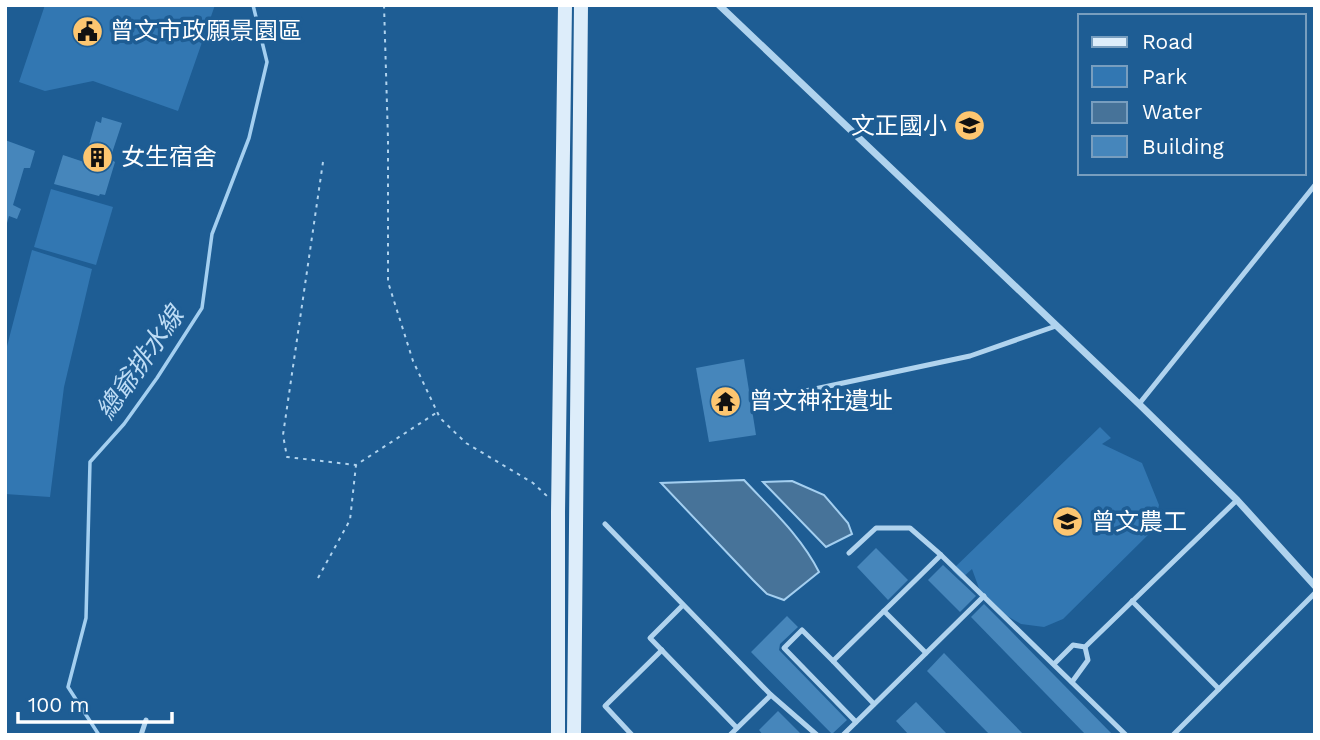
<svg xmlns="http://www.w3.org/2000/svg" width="1320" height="740" font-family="'Work Sans','Noto Sans TC',sans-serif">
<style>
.green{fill:#3277b2}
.water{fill:#477399;stroke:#a4cff0;stroke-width:2}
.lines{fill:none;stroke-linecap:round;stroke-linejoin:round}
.stream{stroke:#a4cff0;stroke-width:3.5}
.building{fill:#4686bb}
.path{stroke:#b0d3ee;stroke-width:2;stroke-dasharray:3.5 5;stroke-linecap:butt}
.service{stroke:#b0d3ee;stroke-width:5}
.minor{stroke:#b0d3ee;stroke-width:7}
.secondary{stroke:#ddedfa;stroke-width:14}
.labels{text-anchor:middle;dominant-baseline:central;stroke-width:7;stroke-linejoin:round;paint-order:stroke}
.poi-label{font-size:24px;fill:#fff;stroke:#1e5d94;text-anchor:start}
.water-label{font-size:26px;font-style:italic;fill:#bddcf5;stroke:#1e5d94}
</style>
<rect width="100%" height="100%" fill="#1e5d94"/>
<g class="green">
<path d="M 45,5 L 215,5 L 178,111 L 93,81 L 45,91 L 19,82 Z"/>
<path d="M 51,189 L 113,207 L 96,265 L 34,247 Z"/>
<path d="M 32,250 L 92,269 L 64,387 L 50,497 L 5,494 L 5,354 Z"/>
<path d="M 1100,427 L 1111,438 L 1102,444 L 1142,463 L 1159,505 L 1156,519 L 1153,530 L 1063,619 L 1044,627 L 1021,624 L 995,609 L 980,591 L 972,569 L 961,579 L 952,570 Z"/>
</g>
<g class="water">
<path d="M 744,480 C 771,509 801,536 819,572 L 784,600 L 767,594 L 753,580 L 661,483 Z"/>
<path d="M 792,481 L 824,495 L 848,523 L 852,534 L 826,547 L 763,482 Z"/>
</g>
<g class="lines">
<path class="stream" d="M 99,735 L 68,687 L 86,618 L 90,462 L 124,424 L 157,378 L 202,308 L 212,234 L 249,138 L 267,62 L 253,5"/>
</g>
<g class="building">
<path d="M 102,117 L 122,123 L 110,159 L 115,162 L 105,195 L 100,194 L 99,196 L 54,184 L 63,155 L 84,162 L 96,121 L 101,123 Z"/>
<path d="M 5,140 L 35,151 L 30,168 L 24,168 L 13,205 L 21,209 L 17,219 L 9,216 L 7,223 L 5,223 Z"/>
<path d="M 744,359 L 756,435 L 709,442 L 696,368 Z"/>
<path d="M 876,548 L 908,580 L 888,600 L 857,567 Z"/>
<path d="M 943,565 L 976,596 L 960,612 L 928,580 Z"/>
<path d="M 984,604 L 1007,627 L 1113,735 L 1086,735 L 971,617 Z"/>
<path d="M 787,616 L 798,627 L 780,644 L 779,650 L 847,720 L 832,734 L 751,652 Z"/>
<path d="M 944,653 L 1024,735 L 990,735 L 927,671 Z"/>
<path d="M 916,702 L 948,735 L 909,735 L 896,721 Z"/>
<path d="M 778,711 L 802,735 L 763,735 L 759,730 Z"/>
</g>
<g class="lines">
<g class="path">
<path d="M 384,5 L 388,139 L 388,282 L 413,361 L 440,418 L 466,443 L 533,483 L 547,496"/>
<path d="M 323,162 L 283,435 L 287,457 L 356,465"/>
<path d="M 318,578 L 350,520 L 356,465 L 436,413"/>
</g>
<g class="service">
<path d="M 763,400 L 970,356 L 1056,326"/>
<path d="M 1139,404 L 1315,185"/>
<path d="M 605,524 L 771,695 L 817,735"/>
<path d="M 849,553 L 876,528 L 910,528 L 941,555 L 1126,735"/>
<path d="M 1132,601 L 1219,689"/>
<path d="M 683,605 L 650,638 L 737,728"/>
<path d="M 884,611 L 926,653"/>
<path d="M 1085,647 L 1237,500"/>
<path d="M 833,661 L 874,704"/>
<path d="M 1054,664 L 1073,645 L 1085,647 L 1088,660 L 1072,682"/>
<path d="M 856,722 L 784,648 L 802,630 L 833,661 L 941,555"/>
<path d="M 141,735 L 146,720"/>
<path d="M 632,735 L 605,706 L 662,650"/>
<path d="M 730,735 L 771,695"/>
<path d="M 843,735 L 984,596"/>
<path d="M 1173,735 L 1315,593"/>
</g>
<path class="minor" d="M 719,5 L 1139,404 L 1237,500 L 1315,586"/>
<g class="secondary">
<path d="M 558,735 L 558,512 L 565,5"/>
<path d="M 574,735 L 581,5"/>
</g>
</g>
<defs>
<symbol id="civic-disc" viewBox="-11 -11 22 22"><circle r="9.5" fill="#fdc670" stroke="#1e5d94"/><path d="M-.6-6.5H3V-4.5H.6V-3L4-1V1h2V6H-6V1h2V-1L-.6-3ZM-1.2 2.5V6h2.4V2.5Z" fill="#111"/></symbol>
<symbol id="school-disc" viewBox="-11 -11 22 22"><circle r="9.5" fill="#fdc670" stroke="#1e5d94"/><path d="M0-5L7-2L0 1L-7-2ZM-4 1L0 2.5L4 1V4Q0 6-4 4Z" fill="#111"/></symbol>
<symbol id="building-disc" viewBox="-11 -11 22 22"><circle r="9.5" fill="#fdc670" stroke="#1e5d94"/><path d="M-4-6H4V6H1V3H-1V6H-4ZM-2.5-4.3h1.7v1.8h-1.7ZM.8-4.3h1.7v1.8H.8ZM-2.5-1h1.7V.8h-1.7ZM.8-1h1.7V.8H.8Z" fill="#111"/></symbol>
<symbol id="temple-disc" viewBox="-11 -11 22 22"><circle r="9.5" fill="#fdc670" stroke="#1e5d94"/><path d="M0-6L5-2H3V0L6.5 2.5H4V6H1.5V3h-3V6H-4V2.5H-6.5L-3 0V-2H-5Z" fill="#111"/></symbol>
<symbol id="university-disc" viewBox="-11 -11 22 22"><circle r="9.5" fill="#fdc670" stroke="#1e5d94"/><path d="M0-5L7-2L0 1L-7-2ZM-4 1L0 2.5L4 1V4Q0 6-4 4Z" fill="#111"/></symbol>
</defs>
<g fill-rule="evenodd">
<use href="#civic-disc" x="70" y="14" width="35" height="35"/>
<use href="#school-disc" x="952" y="108" width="35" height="35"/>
<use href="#building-disc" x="80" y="140" width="35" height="35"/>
<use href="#temple-disc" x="708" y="384" width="35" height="35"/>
<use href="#university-disc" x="1050" y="504" width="35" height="35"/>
</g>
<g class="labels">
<g class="poi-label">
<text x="110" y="31">曾文市政願景園區</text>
<text x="947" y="126" text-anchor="end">文正國小</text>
<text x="121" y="157">女生宿舍</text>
<text x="749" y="401">曾文神社遺址</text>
<text x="1091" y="522">曾文農工</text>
</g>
<g class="water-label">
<text transform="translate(140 363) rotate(-55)">總爺排水線</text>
</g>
</g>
<rect width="1320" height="740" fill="none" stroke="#ffffff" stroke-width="14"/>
<rect x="1078" y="14" width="228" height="161" fill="#1e5d94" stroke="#789ebf" stroke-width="2"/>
<rect x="1092" y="37" width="35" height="10" fill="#ddedfa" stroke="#789ebf" stroke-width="2"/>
<text x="1142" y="49" font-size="21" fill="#ffffff">Road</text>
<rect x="1092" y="66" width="35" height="21" fill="#3277b2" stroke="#789ebf" stroke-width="2"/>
<text x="1142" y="84" font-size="21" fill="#ffffff">Park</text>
<rect x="1092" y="102" width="35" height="21" fill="#477399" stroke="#789ebf" stroke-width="2"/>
<text x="1142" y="119" font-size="21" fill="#ffffff">Water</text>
<rect x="1092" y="136" width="35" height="21" fill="#4686bb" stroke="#789ebf" stroke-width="2"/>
<text x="1142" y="154" font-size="21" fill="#ffffff">Building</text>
<path d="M18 712v10h154v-10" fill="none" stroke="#ffffff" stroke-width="3.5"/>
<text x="28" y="712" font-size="21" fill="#ffffff" stroke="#1e5d94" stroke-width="5" paint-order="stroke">100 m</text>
</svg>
